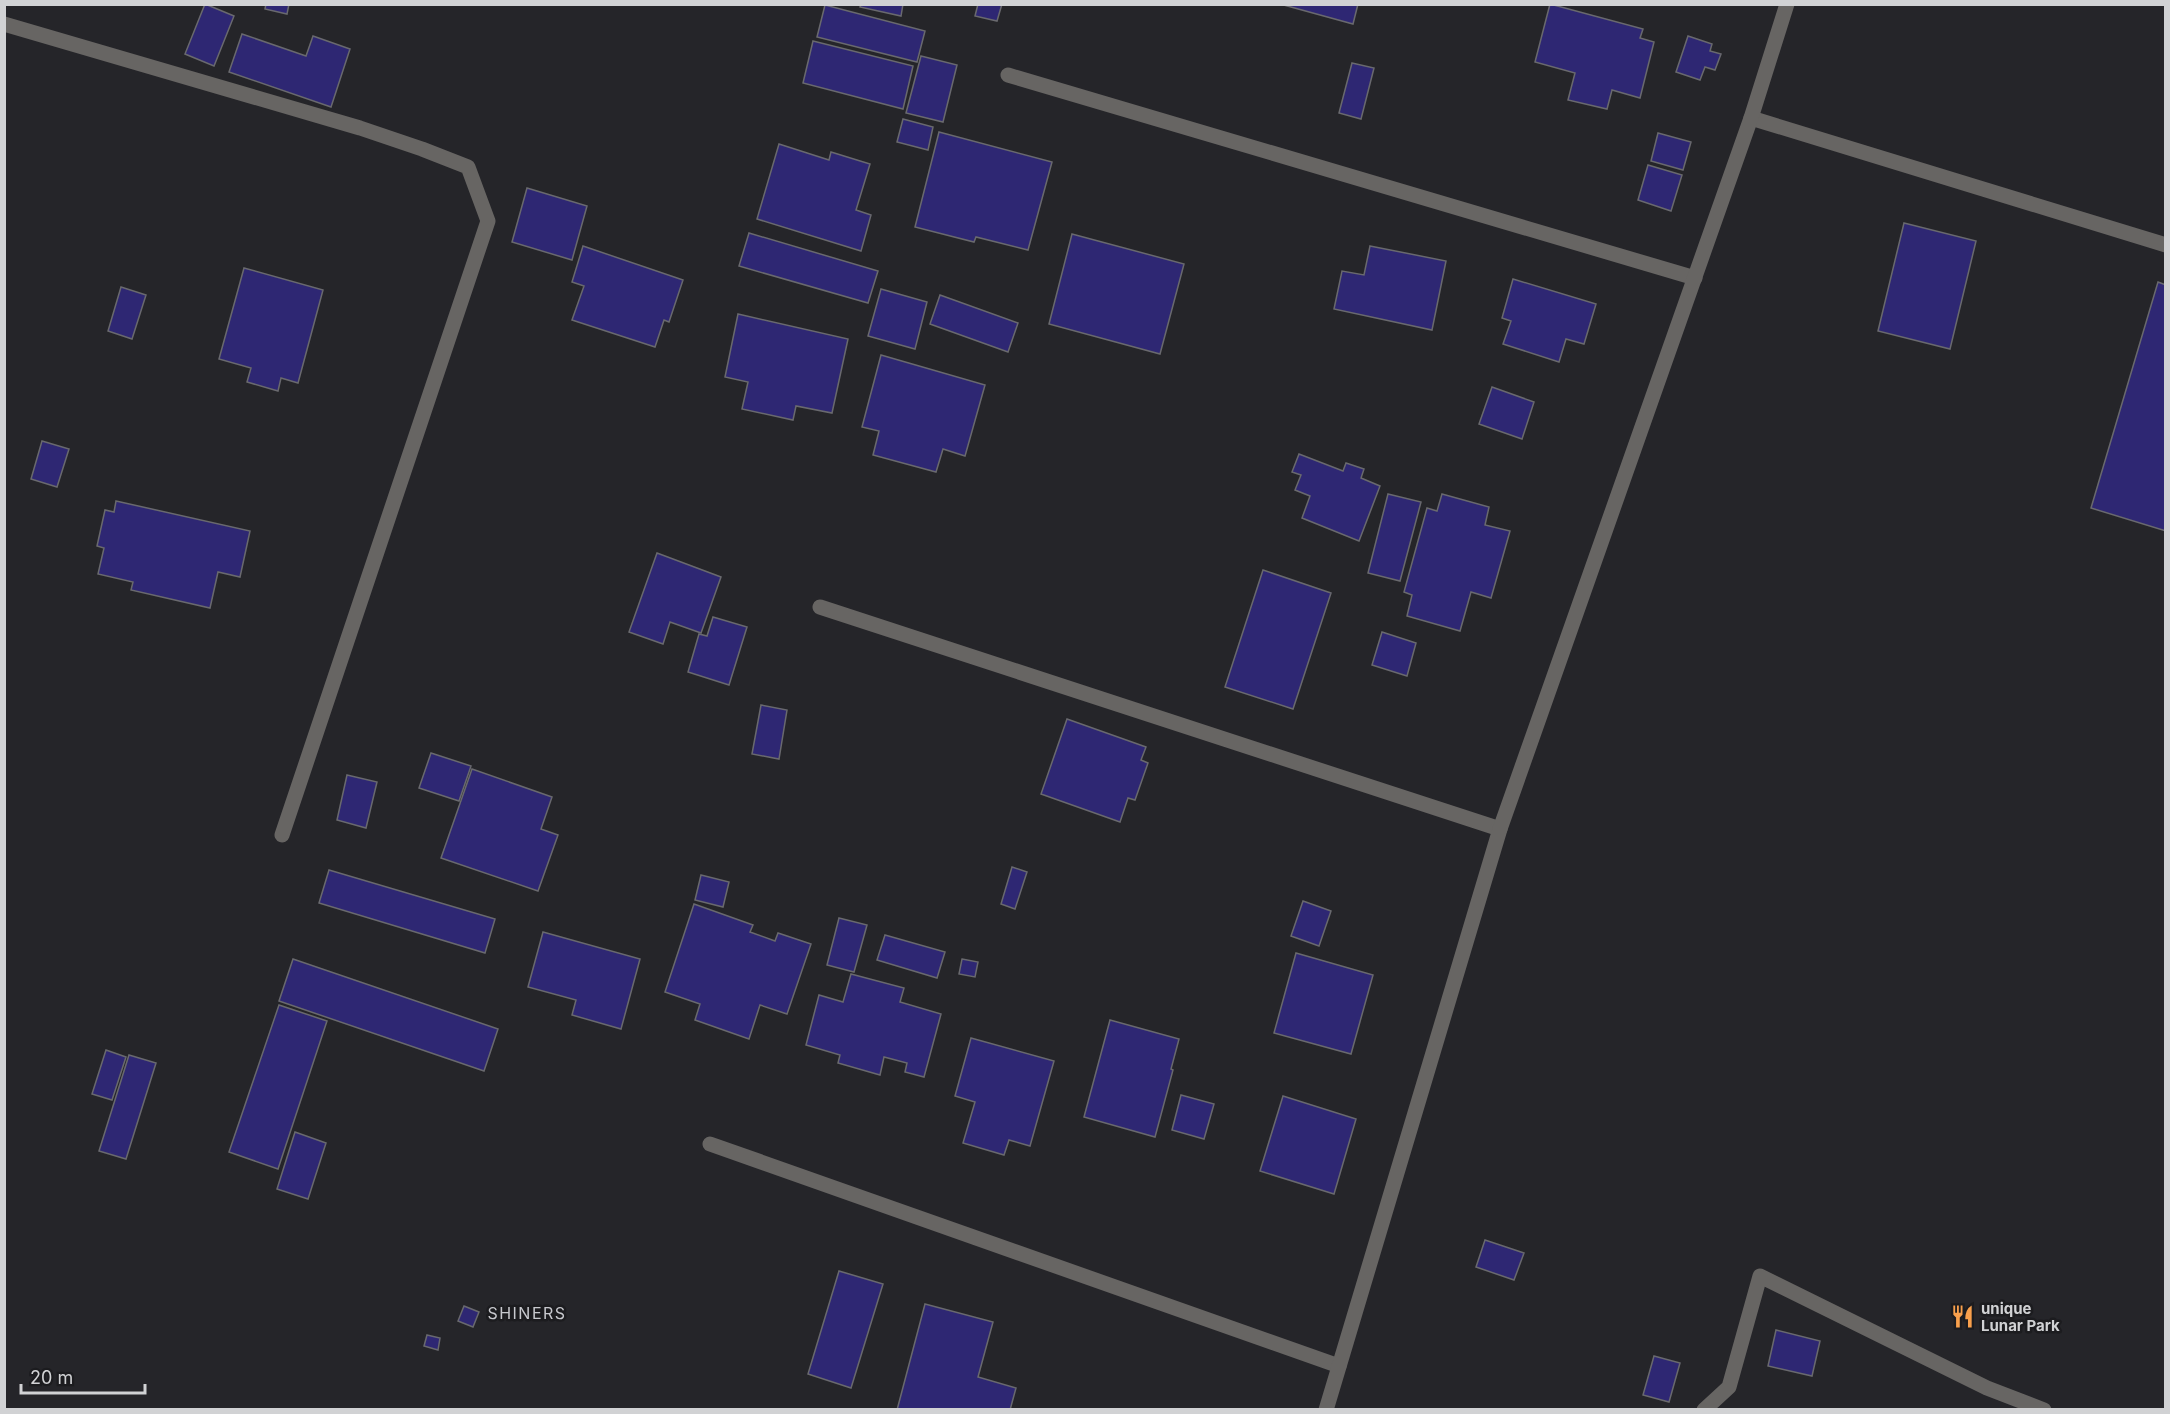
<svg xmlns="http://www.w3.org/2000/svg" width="2170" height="1414" font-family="Inter,sans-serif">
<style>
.building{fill:#2e2773;stroke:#69696e;stroke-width:1.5}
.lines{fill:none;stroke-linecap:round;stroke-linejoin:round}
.minor{stroke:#676563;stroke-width:15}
.labels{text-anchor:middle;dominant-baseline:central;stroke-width:5;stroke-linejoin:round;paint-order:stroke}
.poi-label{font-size:15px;font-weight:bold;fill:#d1d2d4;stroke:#1c1c1f;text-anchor:start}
.neighbourhood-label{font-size:16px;letter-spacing:1.5px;fill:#c8c9ce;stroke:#1c1c1f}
</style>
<rect width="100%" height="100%" fill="#252529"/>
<g class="building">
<path d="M 205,4 L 234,16 L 214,66 L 185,54 Z"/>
<path d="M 266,4 L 289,4 L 287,14 L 265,9 Z"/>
<path d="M 861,4 L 903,4 L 901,16 L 860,7 Z"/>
<path d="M 978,4 L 1002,4 L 997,21 L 975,16 Z"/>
<path d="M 1280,4 L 1358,4 L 1353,24 Z"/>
<path d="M 1550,4 L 1643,29 L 1640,38 L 1654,42 L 1640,98 L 1612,90 L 1607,109 L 1568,100 L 1575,73 L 1535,62 Z"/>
<path d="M 825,5 L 925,31 L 917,62 L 817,37 Z"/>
<path d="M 242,34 L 306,56 L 313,36 L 350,49 L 331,107 L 229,72 Z"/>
<path d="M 1688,36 L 1712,44 L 1710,51 L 1721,54 L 1715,70 L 1705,67 L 1700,80 L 1676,72 Z"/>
<path d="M 813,41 L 913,66 L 903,109 L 803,83 Z"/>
<path d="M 921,56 L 957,65 L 943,122 L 906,113 Z"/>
<path d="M 1352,63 L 1374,68 L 1361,119 L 1339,113 Z"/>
<path d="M 903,119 L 933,127 L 928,150 L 897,142 Z"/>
<path d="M 939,132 L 1052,162 L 1028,250 L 976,237 L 974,242 L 915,227 Z"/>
<path d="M 1658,133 L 1691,142 L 1683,170 L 1651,161 Z"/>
<path d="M 779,144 L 829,160 L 831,152 L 870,164 L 856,210 L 871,215 L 861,251 L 757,219 Z"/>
<path d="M 1648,165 L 1682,175 L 1671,211 L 1638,200 Z"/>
<path d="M 527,188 L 587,206 L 572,260 L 512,242 Z"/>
<path d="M 1904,223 L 1976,241 L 1950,349 L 1878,331 Z"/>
<path d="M 749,233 L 878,271 L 868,303 L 739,266 Z"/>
<path d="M 1072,234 L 1184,264 L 1160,354 L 1049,324 Z"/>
<path d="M 583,246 L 683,280 L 669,322 L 664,320 L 655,347 L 572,320 L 584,286 L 572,282 Z"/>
<path d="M 1370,246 L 1446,261 L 1432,330 L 1334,309 L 1342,271 L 1364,275 Z"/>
<path d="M 244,268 L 323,290 L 298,383 L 281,378 L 278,391 L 247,382 L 251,368 L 219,359 Z"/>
<path d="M 1513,279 L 1596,304 L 1584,344 L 1566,339 L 1559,362 L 1503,344 L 1511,321 L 1502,318 Z"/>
<path d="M 2158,282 L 2166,285 L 2166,531 L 2091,508 Z"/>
<path d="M 121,287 L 146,295 L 132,339 L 108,331 Z"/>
<path d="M 881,289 L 927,302 L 915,349 L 868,336 Z"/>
<path d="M 940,295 L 1018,323 L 1008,352 L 930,324 Z"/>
<path d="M 738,314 L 848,339 L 832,413 L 796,406 L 793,420 L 742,409 L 748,382 L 725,377 Z"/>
<path d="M 881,355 L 985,385 L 965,456 L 943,449 L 936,472 L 873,455 L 879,431 L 862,427 Z"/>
<path d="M 1492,387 L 1534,402 L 1522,439 L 1479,424 Z"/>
<path d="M 42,441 L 69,449 L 57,487 L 31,479 Z"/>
<path d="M 1299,454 L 1343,471 L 1346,463 L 1364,469 L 1361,478 L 1380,486 L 1359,541 L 1302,518 L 1310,496 L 1295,490 L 1301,475 L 1292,472 Z"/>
<path d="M 1388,494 L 1421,502 L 1400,581 L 1368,573 Z"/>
<path d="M 1442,494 L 1489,507 L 1485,525 L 1510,531 L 1491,598 L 1471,592 L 1460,631 L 1407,616 L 1412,595 L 1404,592 L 1427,508 L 1437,511 Z"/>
<path d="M 116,501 L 250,531 L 240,577 L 218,572 L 210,608 L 131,590 L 133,582 L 98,574 L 104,548 L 97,546 L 105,510 L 114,512 Z"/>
<path d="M 657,553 L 721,577 L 701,633 L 670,622 L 663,644 L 629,632 Z"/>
<path d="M 1263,570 L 1331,593 L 1293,709 L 1225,687 Z"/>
<path d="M 713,617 L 747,627 L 729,685 L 688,672 L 699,634 L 707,636 Z"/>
<path d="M 1382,632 L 1416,643 L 1407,676 L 1372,665 Z"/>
<path d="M 761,705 L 787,710 L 779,759 L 752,754 Z"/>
<path d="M 1067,719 L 1146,747 L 1141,760 L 1148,763 L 1135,800 L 1128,798 L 1120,822 L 1041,794 Z"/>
<path d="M 431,753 L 471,766 L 459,801 L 419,788 Z"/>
<path d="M 472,769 L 552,797 L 541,829 L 558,835 L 538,891 L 441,858 Z"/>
<path d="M 347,775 L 377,782 L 366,828 L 337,820 Z"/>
<path d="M 1012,867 L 1027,872 L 1015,909 L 1001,904 Z"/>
<path d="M 329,870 L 495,919 L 485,953 L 319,903 Z"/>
<path d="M 701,875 L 729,882 L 723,907 L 695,900 Z"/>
<path d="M 1303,901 L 1331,911 L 1319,946 L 1291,936 Z"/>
<path d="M 694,904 L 753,925 L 750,932 L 775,941 L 778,933 L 811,944 L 787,1014 L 760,1005 L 749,1039 L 695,1020 L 700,1004 L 665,992 Z"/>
<path d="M 839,918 L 867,925 L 854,972 L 827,965 Z"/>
<path d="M 543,932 L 640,959 L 621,1029 L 572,1015 L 576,1000 L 528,987 Z"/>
<path d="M 885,935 L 945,952 L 937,978 L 877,960 Z"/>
<path d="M 1296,953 L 1373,975 L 1351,1054 L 1274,1033 Z"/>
<path d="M 293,959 L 498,1029 L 484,1071 L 279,1001 Z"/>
<path d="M 962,959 L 978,962 L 975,977 L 959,974 Z"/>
<path d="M 851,974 L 904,988 L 900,1002 L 941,1014 L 924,1077 L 905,1072 L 907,1063 L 884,1057 L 880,1075 L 838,1063 L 840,1055 L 806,1045 L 819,995 L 843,1002 Z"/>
<path d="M 279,1005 L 327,1021 L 278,1169 L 229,1152 Z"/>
<path d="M 1110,1020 L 1179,1039 L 1171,1069 L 1173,1070 L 1155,1137 L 1084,1117 Z"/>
<path d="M 971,1038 L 1054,1061 L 1030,1146 L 1009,1140 L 1004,1155 L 963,1143 L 975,1102 L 955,1096 Z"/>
<path d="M 106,1050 L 126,1057 L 112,1100 L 92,1094 Z"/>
<path d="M 129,1055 L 156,1063 L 126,1159 L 99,1151 Z"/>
<path d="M 1181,1095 L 1214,1104 L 1204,1139 L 1172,1130 Z"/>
<path d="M 1283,1096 L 1356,1119 L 1334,1194 L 1260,1171 Z"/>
<path d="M 295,1132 L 326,1143 L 308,1199 L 277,1189 Z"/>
<path d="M 1485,1240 L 1524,1253 L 1514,1280 L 1476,1267 Z"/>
<path d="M 839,1271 L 883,1284 L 851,1388 L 808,1374 Z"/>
<path d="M 925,1304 L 993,1322 L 978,1377 L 1016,1388 L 1010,1410 L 897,1410 Z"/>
<path d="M 464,1306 L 479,1312 L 473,1327 L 458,1321 Z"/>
<path d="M 1776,1330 L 1820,1341 L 1812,1376 L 1768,1366 Z"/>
<path d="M 427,1335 L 440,1338 L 438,1350 L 424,1346 Z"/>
<path d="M 1654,1356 L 1680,1363 L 1669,1402 L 1643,1395 Z"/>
</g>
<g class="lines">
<g class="minor">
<path d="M 4,24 L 360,128 L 422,149 L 468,167 L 488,221 L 282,835"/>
<path d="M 1008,75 L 1695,278"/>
<path d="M 1751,118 L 2166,245"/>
<path d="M 820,607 L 1500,829"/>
<path d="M 710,1144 L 1339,1366"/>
<path d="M 1326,1410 L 1500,829 L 1751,118 L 1787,4"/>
<path d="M 1704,1410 L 1729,1387 L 1760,1276 L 1987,1388 L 2044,1410"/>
</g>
</g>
<defs>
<symbol id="restaurant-bare" viewBox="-9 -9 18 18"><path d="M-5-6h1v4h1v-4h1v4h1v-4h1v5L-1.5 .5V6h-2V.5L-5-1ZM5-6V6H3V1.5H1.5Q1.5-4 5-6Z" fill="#f9a04c" stroke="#1c1c1f" stroke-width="2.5" paint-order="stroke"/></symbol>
</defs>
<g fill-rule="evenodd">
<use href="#restaurant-bare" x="1946" y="1300" width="33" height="33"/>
</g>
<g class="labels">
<g class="poi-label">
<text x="1981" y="1308">unique<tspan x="1981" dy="17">Lunar Park</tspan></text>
</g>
<g class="neighbourhood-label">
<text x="527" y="1313">SHINERS</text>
</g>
</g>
<rect width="2170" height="1414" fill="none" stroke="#d1d2d4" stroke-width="12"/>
<path d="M21 1384v9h124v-9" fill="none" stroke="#d1d2d4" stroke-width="3"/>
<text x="30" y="1384" font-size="18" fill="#d1d2d4" stroke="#1c1c1f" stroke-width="4.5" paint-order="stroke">20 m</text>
</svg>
